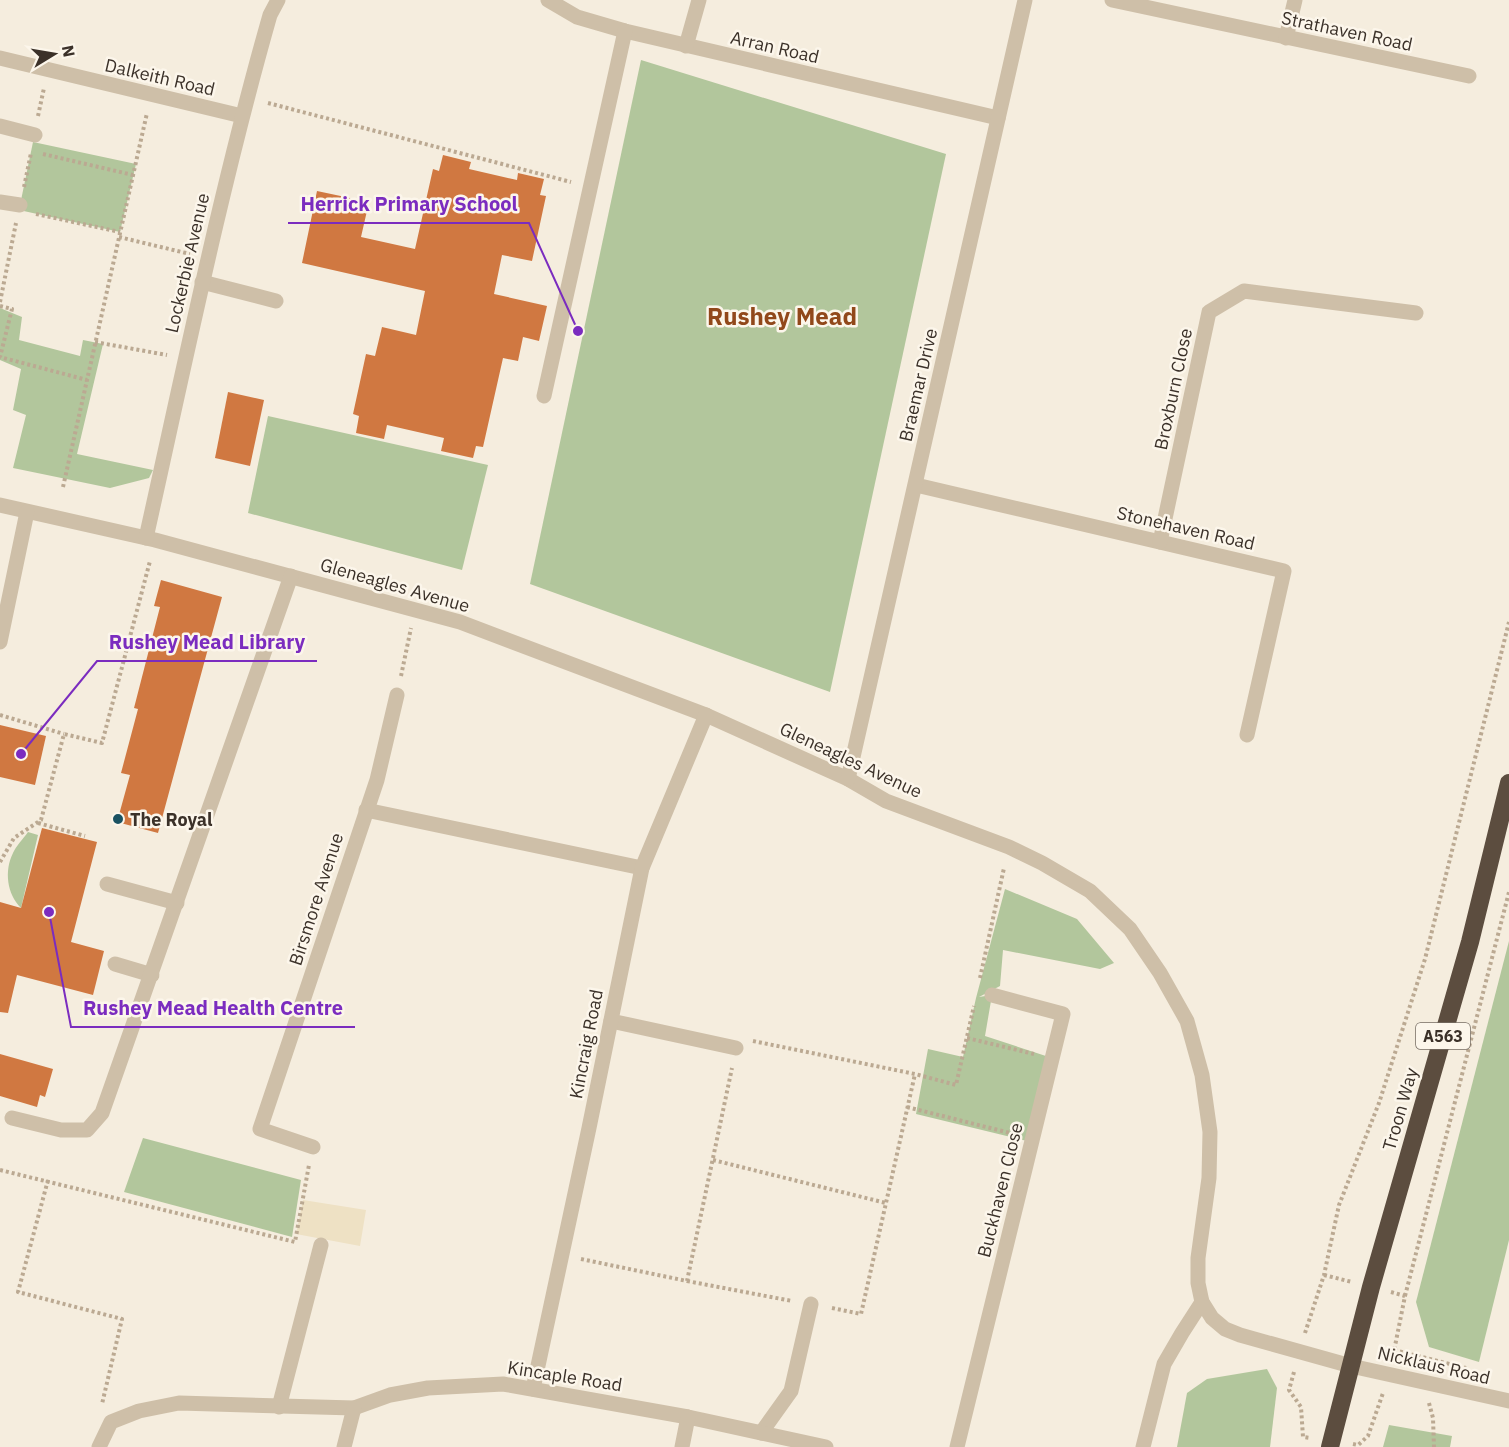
<svg xmlns="http://www.w3.org/2000/svg" width="1509" height="1447" font-family="'IBM Plex Sans',sans-serif">
<style>
.green{fill:#b2c69c}
.plaza{fill:#eee1c4}
.building{fill:#d07841}
.lines{fill:none;stroke-linecap:round;stroke-linejoin:round}
.path{stroke:#bba992;stroke-width:4;stroke-dasharray:3 3;stroke-linecap:butt}
.minor{stroke:#cebfa8;stroke-width:15}
.highway{stroke:#5c4d3f;stroke-width:18}
.poi-dot{fill:#1a5261;stroke:#fcf6eb;stroke-width:2}
.labels{text-anchor:middle;dominant-baseline:central;stroke-width:5;stroke-linejoin:round;paint-order:stroke}
.shield{fill:#fcf6eb;stroke:#756c63;stroke-width:1.5}
.shield-label{font-size:16px;font-weight:bold;fill:#3b3129}
.street-label{font-size:18px;fill:#3b3129;stroke:#fcf6eb}
.poi-label{font-size:18px;font-weight:bold;fill:#3b3129;stroke:#fcf6eb;text-anchor:start}
.district-label{font-size:24px;font-weight:bold;fill:#91481a;stroke:#fcf6eb}
.leader{fill:none;stroke:#7b2cbf;stroke-width:2}
.callout-dot{fill:#7b2cbf;stroke:#fcf6eb;stroke-width:2}
.callout-label{font-size:20px;text-anchor:middle;font-weight:bold;fill:#7b2cbf;stroke:#fcf6eb;stroke-width:5;stroke-linejoin:round;paint-order:stroke}
</style>
<rect width="100%" height="100%" fill="#f5edde"/>
<g class="green">
<path d="M 641,60 L 946,154 L 830,692 L 530,584 Z"/>
<path d="M 33,142 L 136,164 L 120,232 L 19,210 Z"/>
<path d="M 0,308 L 22,317 L 19,340 L 80,356 L 83,340 L 103,344 L 77,454 L 153,470 L 149,478 L 110,488 L 13,468 L 26,415 L 13,410 L 21,369 L 0,360 Z"/>
<path d="M 268,416 L 488,465 L 462,570 L 248,513 Z"/>
<path d="M 28,832 L 38,835 L 21,908 C 7,894 4,871 13,853 C 16,846 23,839 28,832 Z"/>
<path d="M 1005,889 L 1077,919 L 1114,963 L 1100,969 L 1003,950 L 1000,986 L 979,997 L 992,995 L 985,1036 L 1052,1058 L 1031,1142 L 916,1114 L 928,1049 L 963,1057 L 976,998 Z"/>
<path d="M 1509,941 L 1509,1240 L 1479,1362 L 1429,1347 L 1416,1302 Z"/>
<path d="M 143,1138 L 301,1180 L 292,1237 L 124,1192 Z"/>
<path d="M 1267,1369 L 1277,1388 L 1270,1447 L 1177,1447 L 1187,1393 L 1207,1379 Z"/>
<path d="M 1389,1425 L 1452,1436 L 1450,1447 L 1383,1447 Z"/>
</g>
<path class="plaza" d="M 303,1200 L 366,1210 L 360,1246 L 296,1234 Z"/>
<g class="building">
<path d="M 443,155 L 471,162 L 469,169 L 517,180 L 518,173 L 544,179 L 540,195 L 546,196 L 532,261 L 502,255 L 494,294 L 547,306 L 539,341 L 523,337 L 518,361 L 503,358 L 483,447 L 476,446 L 473,458 L 441,451 L 444,438 L 387,425 L 384,439 L 356,433 L 359,416 L 353,414 L 366,354 L 375,356 L 382,327 L 416,335 L 425,291 L 302,263 L 317,191 L 369,202 L 361,237 L 415,249 L 433,169 L 439,171 Z"/>
<path d="M 228,392 L 264,400 L 250,466 L 215,458 Z"/>
<path d="M 161,580 L 222,597 L 158,833 L 117,822 L 130,775 L 121,773 L 138,709 L 134,708 L 160,607 L 154,606 Z"/>
<path d="M 0,725 L 46,736 L 35,785 L 0,777 Z"/>
<path d="M 42,828 L 97,842 L 71,942 L 104,951 L 93,995 L 17,975 L 8,1013 L 0,1012 L 0,902 L 21,908 Z"/>
<path d="M 0,1054 L 53,1069 L 45,1097 L 40,1095 L 37,1107 L 0,1096 Z"/>
</g>
<g class="lines">
<g class="path">
<path d="M 268,103 L 571,182"/>
<path d="M 38,116 L 44,88"/>
<path d="M 43,154 L 133,175"/>
<path d="M 24,187 L 31,153"/>
<path d="M 36,214 L 120,232"/>
<path d="M 119,237 L 190,254"/>
<path d="M 0,302 L 16,223"/>
<path d="M 0,306 L 12,309 L 0,357 L 87,380"/>
<path d="M 95,342 L 167,355"/>
<path d="M 63,487 L 147,113"/>
<path d="M 401,676 L 411,628"/>
<path d="M 0,715 L 64,734"/>
<path d="M 38,823 L 85,836"/>
<path d="M 0,862 L 14,838 L 41,820 L 64,734 L 102,743 L 150,561"/>
<path d="M 980,978 L 1004,868"/>
<path d="M 967,1038 L 1034,1054"/>
<path d="M 753,1041 L 915,1074 L 956,1085 L 974,1006"/>
<path d="M 907,1107 L 1014,1134"/>
<path d="M 713,1160 L 886,1203"/>
<path d="M 0,1170 L 295,1242 L 309,1165"/>
<path d="M 48,1180 L 18,1292 L 122,1319 L 102,1404"/>
<path d="M 581,1259 L 687,1281 L 732,1068"/>
<path d="M 1324,1275 L 1352,1282"/>
<path d="M 687,1281 L 792,1301"/>
<path d="M 1391,1292 L 1405,1296 L 1393,1356"/>
<path d="M 1405,1296 L 1509,892"/>
<path d="M 832,1308 L 861,1314 L 915,1074"/>
<path d="M 1305,1333 L 1324,1275 L 1339,1205 L 1379,1103 L 1425,959 L 1509,622"/>
<path d="M 1394,1350 L 1466,1368"/>
<path d="M 1294,1372 L 1289,1390 L 1301,1407 L 1303,1437 L 1310,1438"/>
<path d="M 1429,1403 L 1433,1418 L 1434,1447"/>
<path d="M 1353,1444 L 1358,1445 L 1368,1436 L 1383,1393"/>
</g>
<g class="minor">
<path d="M 548,0 L 577,17 L 625,31 L 998,118"/>
<path d="M 1112,0 L 1469,76"/>
<path d="M 1286,38 L 1295,0"/>
<path d="M 686,46 L 699,0"/>
<path d="M 0,58 L 242,116"/>
<path d="M 0,126 L 35,135"/>
<path d="M 0,202 L 20,205"/>
<path d="M 202,282 L 276,301"/>
<path d="M 544,396 L 625,31"/>
<path d="M 916,485 L 1284,571 L 1247,735"/>
<path d="M 0,505 L 155,540 L 460,622 L 706,715 L 848,779 L 886,801 L 1009,847 L 1042,863 L 1090,891 L 1130,929 L 1160,973 L 1187,1021 L 1202,1075 L 1210,1132 L 1209,1178 L 1198,1258 L 1198,1283 L 1202,1302 L 1212,1318 L 1225,1329 L 1240,1335 L 1351,1366 L 1509,1401"/>
<path d="M 146,538 C 185,363 221,187 270,15 L 278,0"/>
<path d="M 1160,542 L 1209,312 L 1244,291 L 1416,313"/>
<path d="M 0,642 L 27,512"/>
<path d="M 848,779 L 1025,0"/>
<path d="M 366,810 L 642,868"/>
<path d="M 107,884 L 177,903"/>
<path d="M 115,964 L 152,975"/>
<path d="M 611,1021 L 736,1048"/>
<path d="M 12,1118 L 61,1130 L 87,1130 L 102,1113 L 291,576"/>
<path d="M 313,1147 L 260,1129 L 377,780 L 397,695"/>
<path d="M 533,1389 L 589,1128 L 642,868 L 706,715"/>
<path d="M 279,1407 L 321,1245"/>
<path d="M 761,1433 L 791,1391 L 811,1304"/>
<path d="M 99,1447 L 111,1422 L 139,1411 L 179,1403 L 354,1408 L 390,1395 L 428,1388 L 503,1384 L 688,1417 L 826,1447"/>
<path d="M 344,1447 L 354,1408"/>
<path d="M 682,1447 L 688,1417"/>
<path d="M 957,1447 L 1063,1014 L 992,995"/>
<path d="M 1143,1447 L 1164,1364 L 1182,1333 L 1202,1302"/>
</g>
<path class="highway" d="M 1330,1447 L 1371,1287 L 1470,942 L 1509,783"/>
</g>
<circle class="poi-dot" cx="118" cy="819" r="6"/>
<g class="labels">
<rect class="shield" x="1416" y="1023" width="54" height="26" rx="4.5"/>
<g class="shield-label">
<text x="1443" y="1036">A563</text>
</g>
<g class="street-label">
<text transform="translate(1347 31) rotate(12)">Strathaven Road</text>
<text transform="translate(775 47) rotate(13)">Arran Road</text>
<text transform="translate(160 77) rotate(13)">Dalkeith Road</text>
<text transform="translate(187 263) rotate(-77)">Lockerbie Avenue</text>
<text transform="translate(918 385) rotate(-77)">Braemar Drive</text>
<text transform="translate(1173 389) rotate(-78)">Broxburn Close</text>
<text transform="translate(1186 528) rotate(13)">Stonehaven Road</text>
<text transform="translate(395 585) rotate(16)">Gleneagles Avenue</text>
<text transform="translate(851 760) rotate(25)">Gleneagles Avenue</text>
<text transform="translate(316 899) rotate(-72)">Birsmore Avenue</text>
<text transform="translate(586 1044) rotate(-79)">Kincraig Road</text>
<text transform="translate(1400 1109) rotate(-74)">Troon Way</text>
<text transform="translate(1000 1190) rotate(-76)">Buckhaven Close</text>
<text transform="translate(1434 1365) rotate(13)">Nicklaus Road</text>
<text transform="translate(565 1376) rotate(9)">Kincaple Road</text>
</g>
<g class="poi-label">
<text x="130" y="819">The Royal</text>
</g>
<g class="district-label">
<text x="782" y="316">Rushey Mead</text>
</g>
</g>
<path class="leader" d="M578 331L529 223H288M21 754L97 661H317M49 912L71 1027H355"/>
<g class="callout-dot">
<circle cx="578" cy="331" r="6"/>
<circle cx="21" cy="754" r="6"/>
<circle cx="49" cy="912" r="6"/>
</g>
<g class="callout-label">
<text x="409" y="211">Herrick Primary School</text>
<text x="207" y="649">Rushey Mead Library</text>
<text x="213" y="1015">Rushey Mead Health Centre</text>
</g>
<g transform="translate(54 54) rotate(79)" stroke="#fcf6eb" stroke-width="4.5" paint-order="stroke">
<path d="M0-4.5L10 22L0 15L-10 22Z" fill="#3b3129"/>
<text y="-9" font-size="16" font-weight="bold" text-anchor="middle" fill="#3b3129">N</text>
</g>
</svg>
